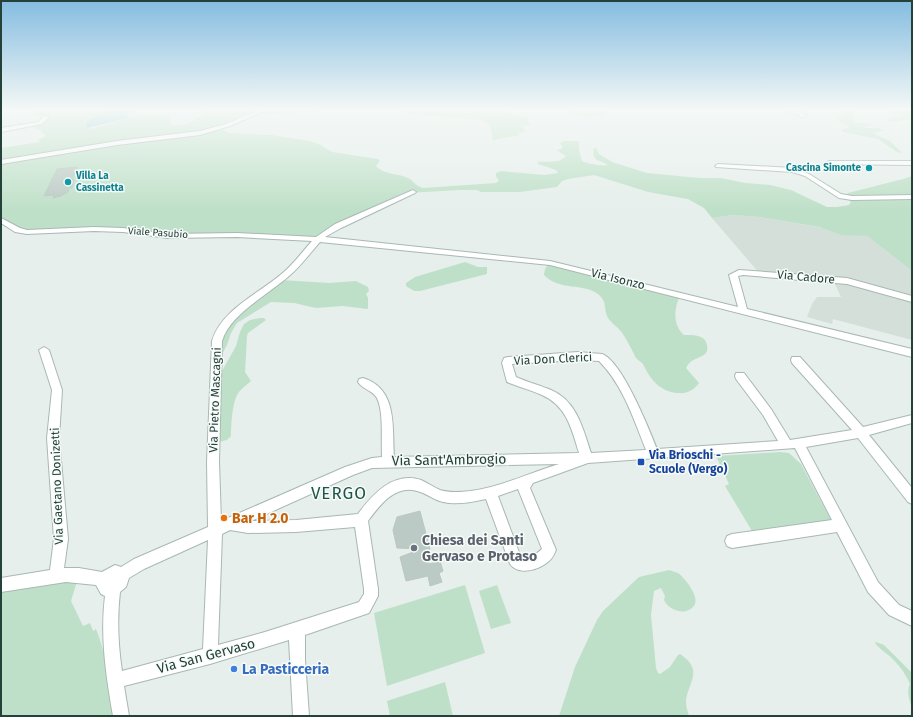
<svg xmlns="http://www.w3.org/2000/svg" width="913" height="717" font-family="'Fira Sans',sans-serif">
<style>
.built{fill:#d4dfda}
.green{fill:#bfe0c8}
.water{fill:#8ec9d4}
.building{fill:#bbcac4;stroke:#b8c9c2}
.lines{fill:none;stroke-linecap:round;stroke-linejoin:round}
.minor-casing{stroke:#a8b8b2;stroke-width:2}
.minor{fill:#fff;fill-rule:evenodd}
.culture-dot{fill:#0f9aa8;stroke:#f7fbf9;stroke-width:1.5}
.transit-dot{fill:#1a4fb4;stroke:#f7fbf9;stroke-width:1.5}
.food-dot{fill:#e8710a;stroke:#f7fbf9;stroke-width:1.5}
.worship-dot{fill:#6b7280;stroke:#f7fbf9;stroke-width:1.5}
.shop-dot{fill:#3f7fe0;stroke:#f7fbf9;stroke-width:1.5}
.labels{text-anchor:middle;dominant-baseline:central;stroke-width:3;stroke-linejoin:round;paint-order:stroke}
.far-culture-label{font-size:10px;font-weight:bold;fill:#0d838f;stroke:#f7fbf9;text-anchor:end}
.far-street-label{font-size:10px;fill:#24423a;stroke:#f7fbf9}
.street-label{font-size:12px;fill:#24423a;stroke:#f7fbf9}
.transit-label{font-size:12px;font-weight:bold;fill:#164399;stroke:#f7fbf9;text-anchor:start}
.near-street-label{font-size:14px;fill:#24423a;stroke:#f7fbf9}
.near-food-label{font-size:14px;font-weight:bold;fill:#c56008;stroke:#f7fbf9;text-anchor:start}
.near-worship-label{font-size:14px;font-weight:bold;fill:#5b616d;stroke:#f7fbf9;text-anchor:start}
.near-shop-label{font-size:14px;font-weight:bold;fill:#366cbe;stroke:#f7fbf9;text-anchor:start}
.near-quarter-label{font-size:17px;letter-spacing:1px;fill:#1f5548;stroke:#f7fbf9}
</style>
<rect width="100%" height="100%" fill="#e6efeb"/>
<path class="built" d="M 733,215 L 759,217 L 806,225 L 867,236 L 912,271 L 912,340 L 833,319 L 832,324 L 807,317 L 812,304 L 817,297 L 841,297 L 833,280 L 760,274 L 712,218 Z"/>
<g class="green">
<path d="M 36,110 L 105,110 L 88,121 L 90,129 L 139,115 L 147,115 L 167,116 L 170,118 L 170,122 L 172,125 L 184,125 L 199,118 L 204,112 L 211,110 L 242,110 L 254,115 L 224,127 L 223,130 L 228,133 L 271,135 L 309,141 L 319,144 L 332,152 L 378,159 L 380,161 L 376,166 C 384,175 398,173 408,178 C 414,181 415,186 423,188 L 496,183 L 499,181 L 496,176 L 496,173 L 501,171 L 545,175 L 558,173 L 556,170 L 538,164 L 538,162 C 548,161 559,164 566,156 L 557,150 L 563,148 L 560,143 L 564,141 L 579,141 L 579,150 L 582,161 C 589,164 600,166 608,165 C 599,160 591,161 594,148 L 596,148 L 599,154 L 612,162 L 647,173 L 700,178 L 721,178 L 745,183 L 770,185 L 791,190 L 827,207 L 837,207 L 849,205 L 851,202 L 845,196 L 848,193 L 903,179 L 912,176 L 912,271 L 867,236 L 842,235 L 819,227 L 759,217 L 733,215 L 712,218 L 704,208 L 688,199 L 648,192 L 594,175 L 568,179 L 562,181 L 557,187 L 519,192 L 481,192 L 477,190 L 460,190 L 407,193 L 327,229 L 318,238 L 169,234 L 125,229 L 29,231 L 22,229 L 1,217 L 1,148 L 40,142 L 38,140 L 44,137 L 45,134 L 41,132 L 42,129 L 36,130 L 35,126 L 45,122 L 48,118 L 47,115 L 35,117 Z"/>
<path d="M 263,110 L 268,111 L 330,110 L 294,113 L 254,114 Z"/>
<path d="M 399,110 L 502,110 C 513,118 516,115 528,117 L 528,121 L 531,125 L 521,127 L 526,131 L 517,133 L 520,135 L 493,140 L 490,126 L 482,120 L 409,114 Z"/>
<path d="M 570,110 L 608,110 L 606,114 C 595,118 585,117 573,114 L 572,112 L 574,111 Z"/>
<path d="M 837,110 L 854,110 L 852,110 L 854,113 L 853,119 L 856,123 L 875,124 L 863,127 L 865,128 L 878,128 L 885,130 L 872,133 L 890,141 L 902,153 L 897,152 L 878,139 L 843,132 L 842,131 L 843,129 L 849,128 C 845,123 837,123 836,116 L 842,116 L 844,112 Z"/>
<path d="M 889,110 L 912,110 L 912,119 C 902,119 893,126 885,119 L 903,115 L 889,112 Z"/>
<path d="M 465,262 L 478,267 L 487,267 L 487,274 L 420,291 L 414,291 L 406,286 L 406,283 L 415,277 Z"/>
<path d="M 550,263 L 679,298 C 674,310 673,325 684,335 C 692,335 705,334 707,345 C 708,348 707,352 705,354 C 697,360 691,358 686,368 L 699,383 C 694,390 687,394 678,393 C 660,392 650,379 643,364 C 641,362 638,360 636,358 C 632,350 628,342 623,334 C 618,326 608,322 606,313 C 604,304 606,301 598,294 C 584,283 559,291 544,275 C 544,270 546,266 550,263 Z"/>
<path d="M 281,280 L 329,283 L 356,281 L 368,287 L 369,291 L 366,294 L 368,298 L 368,308 L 367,309 L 343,306 L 316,308 L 294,303 L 271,302 L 237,323 L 231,333 L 227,345 L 221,356 L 221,340 L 230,322 Z"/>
<path d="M 260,318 L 264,318 L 266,320 L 248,333 L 247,336 L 245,372 L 251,381 C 247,385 242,388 239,392 C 232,401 231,426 231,436 L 227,440 L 219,442 L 221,373 L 236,346 L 240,332 L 244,324 L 250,320 Z"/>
<path d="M 780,452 L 789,453 L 801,464 L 832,522 L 782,529 L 752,531 L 725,486 L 729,484 L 716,456 Z"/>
<path d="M 669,570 C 672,571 675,572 678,573 C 685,578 702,599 693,607 C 685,616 668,610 664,600 L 665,596 L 661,588 L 654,591 L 651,615 L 656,668 L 658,673 L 660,674 L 670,667 L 678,655 L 680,654 C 706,671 686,684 686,703 C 686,707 688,712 689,716 L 559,716 L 575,667 L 597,620 L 603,611 L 639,577 Z"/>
<path d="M 78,578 L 71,601 L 83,626 L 90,623 L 93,631 L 96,629 C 107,657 111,687 116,716 L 1,716 L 1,586 Z"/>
<path d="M 465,585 L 485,653 L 387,686 L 374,613 Z"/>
<path d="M 497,585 L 511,623 L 491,629 L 479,591 Z"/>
<path d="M 876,642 L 884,645 L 912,673 L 912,709 C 910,701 906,691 910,684 C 905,672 896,661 887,654 C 882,650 879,648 875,643 Z"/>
<path d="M 445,682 L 453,716 L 390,716 L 387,701 Z"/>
</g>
<path class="water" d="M 105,110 L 138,110 L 129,113 L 127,116 L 130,117 L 129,118 L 87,128 L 86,123 L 88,121 Z"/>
<g class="building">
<path d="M 78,167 L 72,179 L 74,179 L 72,188 L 69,188 L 68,192 L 61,196 L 53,198 L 54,195 L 44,196 L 57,169 Z"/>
<path d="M 420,511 L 430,549 L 425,549 L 429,564 L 440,561 L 443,571 L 439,573 L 442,582 L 430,586 L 428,576 L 406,581 L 400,557 L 421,549 L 397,548 L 393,530 L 397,517 Z"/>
</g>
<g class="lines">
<defs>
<g id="minor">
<path d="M 259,110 L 266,110 L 230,126 L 200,135 L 117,145 L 1,164 L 1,160 L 117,141 L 200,131 L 226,124 Z"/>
<path d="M 784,110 L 792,110 L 807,115 L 801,118 L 799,115 Z"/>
<path d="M 44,116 L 49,117 L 42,124 L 1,132 L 1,128 L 38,122 Z"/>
<path d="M 829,161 L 912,161 L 912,165 L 827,164 L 826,163 Z"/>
<path d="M 718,164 L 793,168 L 809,174 L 841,194 L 852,196 L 912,195 L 912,199 L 852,200 L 839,198 L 805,176 L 792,172 L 716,167 L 715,166 Z"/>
<path d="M 413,190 L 416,192 L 415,193 L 341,228 L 325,237 L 550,261 L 738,307 L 729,275 L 739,270 L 847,278 L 912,296 L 912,302 L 847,284 L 743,275 L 738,276 L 747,309 L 912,349 L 912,357 L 550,265 L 320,242 C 310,253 301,266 289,276 C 269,294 230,314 222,341 L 219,462 L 221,521 L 345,467 L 372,458 L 382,457 C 381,441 384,412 377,398 C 372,390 362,389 358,382 L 359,379 L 363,378 C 398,389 392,427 394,457 L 579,453 C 572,430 567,406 542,395 C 531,390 519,387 507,382 L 502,363 L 504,358 L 508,357 L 578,352 L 602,354 C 622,361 649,429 657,449 L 778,441 L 763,415 L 736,379 L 735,376 L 736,373 L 744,373 L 771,409 L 790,440 L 852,430 L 792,363 L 791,360 L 792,357 L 800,357 L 863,427 L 912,415 L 912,423 L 869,435 L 912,488 L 912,504 L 908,502 L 858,438 L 806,447 L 878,582 L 899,605 L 912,611 L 912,626 L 889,615 L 868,592 L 837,532 L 732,548 L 727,546 L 725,541 L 727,536 L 732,534 L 832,520 L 795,448 L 588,463 L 533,483 L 530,488 L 556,550 C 554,554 553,558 549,561 C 539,570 519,576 510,564 L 486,499 C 473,502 456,505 443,502 C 434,500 426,493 417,491 C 395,484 379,506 368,521 L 378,589 L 378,596 L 369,613 L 305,635 L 305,660 L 309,716 L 293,716 L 289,640 L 210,664 L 124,686 L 129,716 L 113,716 C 106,676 100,636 105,596 L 101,594 L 96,585 L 66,582 L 1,592 L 1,578 L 50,570 L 54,539 L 47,438 L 52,390 L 39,350 L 44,347 L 49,350 L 62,390 L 59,438 L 68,539 L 64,568 L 79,568 L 102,572 L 115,565 L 121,567 L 134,559 L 208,527 L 207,462 L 212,341 C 222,308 261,293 285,271 C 295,262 303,251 312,241 L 237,237 L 168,238 L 123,232 L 94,231 L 27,234 L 15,232 L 1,223 L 1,218 L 20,228 L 27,230 L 94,227 L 123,228 L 168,234 L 237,233 L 316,237 L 335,224 ZM 578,360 L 599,361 C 623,385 634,420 646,450 L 591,453 C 583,429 577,401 551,390 C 539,385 527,382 516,377 L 512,364 ZM 559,464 C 529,473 501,487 471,491 C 461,492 449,493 440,490 C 433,487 428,483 421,480 C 393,471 372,495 358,514 L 296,520 L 251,521 L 353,475 L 372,468 ZM 518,489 L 542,549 C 536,555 530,557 522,557 L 520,555 L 498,496 ZM 355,527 L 364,589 L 364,594 L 359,602 L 265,632 L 218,645 L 222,534 L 230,530 L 248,533 L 296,532 ZM 208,540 L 203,649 L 122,671 C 118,645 117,618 120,592 L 126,587 L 129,578 L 144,569 Z"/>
</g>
</defs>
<use href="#minor" class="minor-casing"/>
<use href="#minor" class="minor"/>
</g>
<linearGradient id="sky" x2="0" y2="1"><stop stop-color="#84bce0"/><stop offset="0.52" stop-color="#f4f8f6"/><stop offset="1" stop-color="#f4f8f6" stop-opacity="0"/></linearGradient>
<rect width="913" height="210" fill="url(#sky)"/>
<g class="culture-dot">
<circle cx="869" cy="168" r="4"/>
<circle cx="68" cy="182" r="4"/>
</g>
<rect class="transit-dot" x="637" y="458" width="8" height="8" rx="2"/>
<circle class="food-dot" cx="224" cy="518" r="4"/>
<circle class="worship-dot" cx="414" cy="548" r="4"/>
<circle class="shop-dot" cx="234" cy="669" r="4"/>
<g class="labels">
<g class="far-culture-label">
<text x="861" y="168">Cascina Simonte</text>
<text x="76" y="176" text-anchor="start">Villa La<tspan x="76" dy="12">Cassinetta</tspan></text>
</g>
<g class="far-street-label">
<text transform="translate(158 233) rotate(4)">Viale Pasubio</text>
</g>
<g class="street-label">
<text transform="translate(806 277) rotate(5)">Via Cadore</text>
<text transform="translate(618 279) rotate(14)">Via Isonzo</text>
<text transform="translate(553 359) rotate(-3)">Via Don Clerici</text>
<text transform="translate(215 400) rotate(-88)">Via Pietro Mascagni</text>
<text transform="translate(57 486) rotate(-92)">Via Gaetano Donizetti</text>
</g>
<g class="transit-label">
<text x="649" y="455">Via Brioschi -<tspan x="649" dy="14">Scuole (Vergo)</tspan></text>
</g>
<g class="near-street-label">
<text transform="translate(449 460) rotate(-1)">Via Sant'Ambrogio</text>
<text transform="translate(206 656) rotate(-15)">Via San Gervaso</text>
</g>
<g class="near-food-label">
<text x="232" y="518">Bar H 2.0</text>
</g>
<g class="near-worship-label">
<text x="422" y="540">Chiesa dei Santi<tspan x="422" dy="16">Gervaso e Protaso</tspan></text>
</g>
<g class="near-shop-label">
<text x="242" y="669">La Pasticceria</text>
</g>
<g class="near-quarter-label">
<text x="339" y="493">VERGO</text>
</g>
</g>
<rect width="913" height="717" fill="none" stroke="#24423a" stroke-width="4"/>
</svg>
